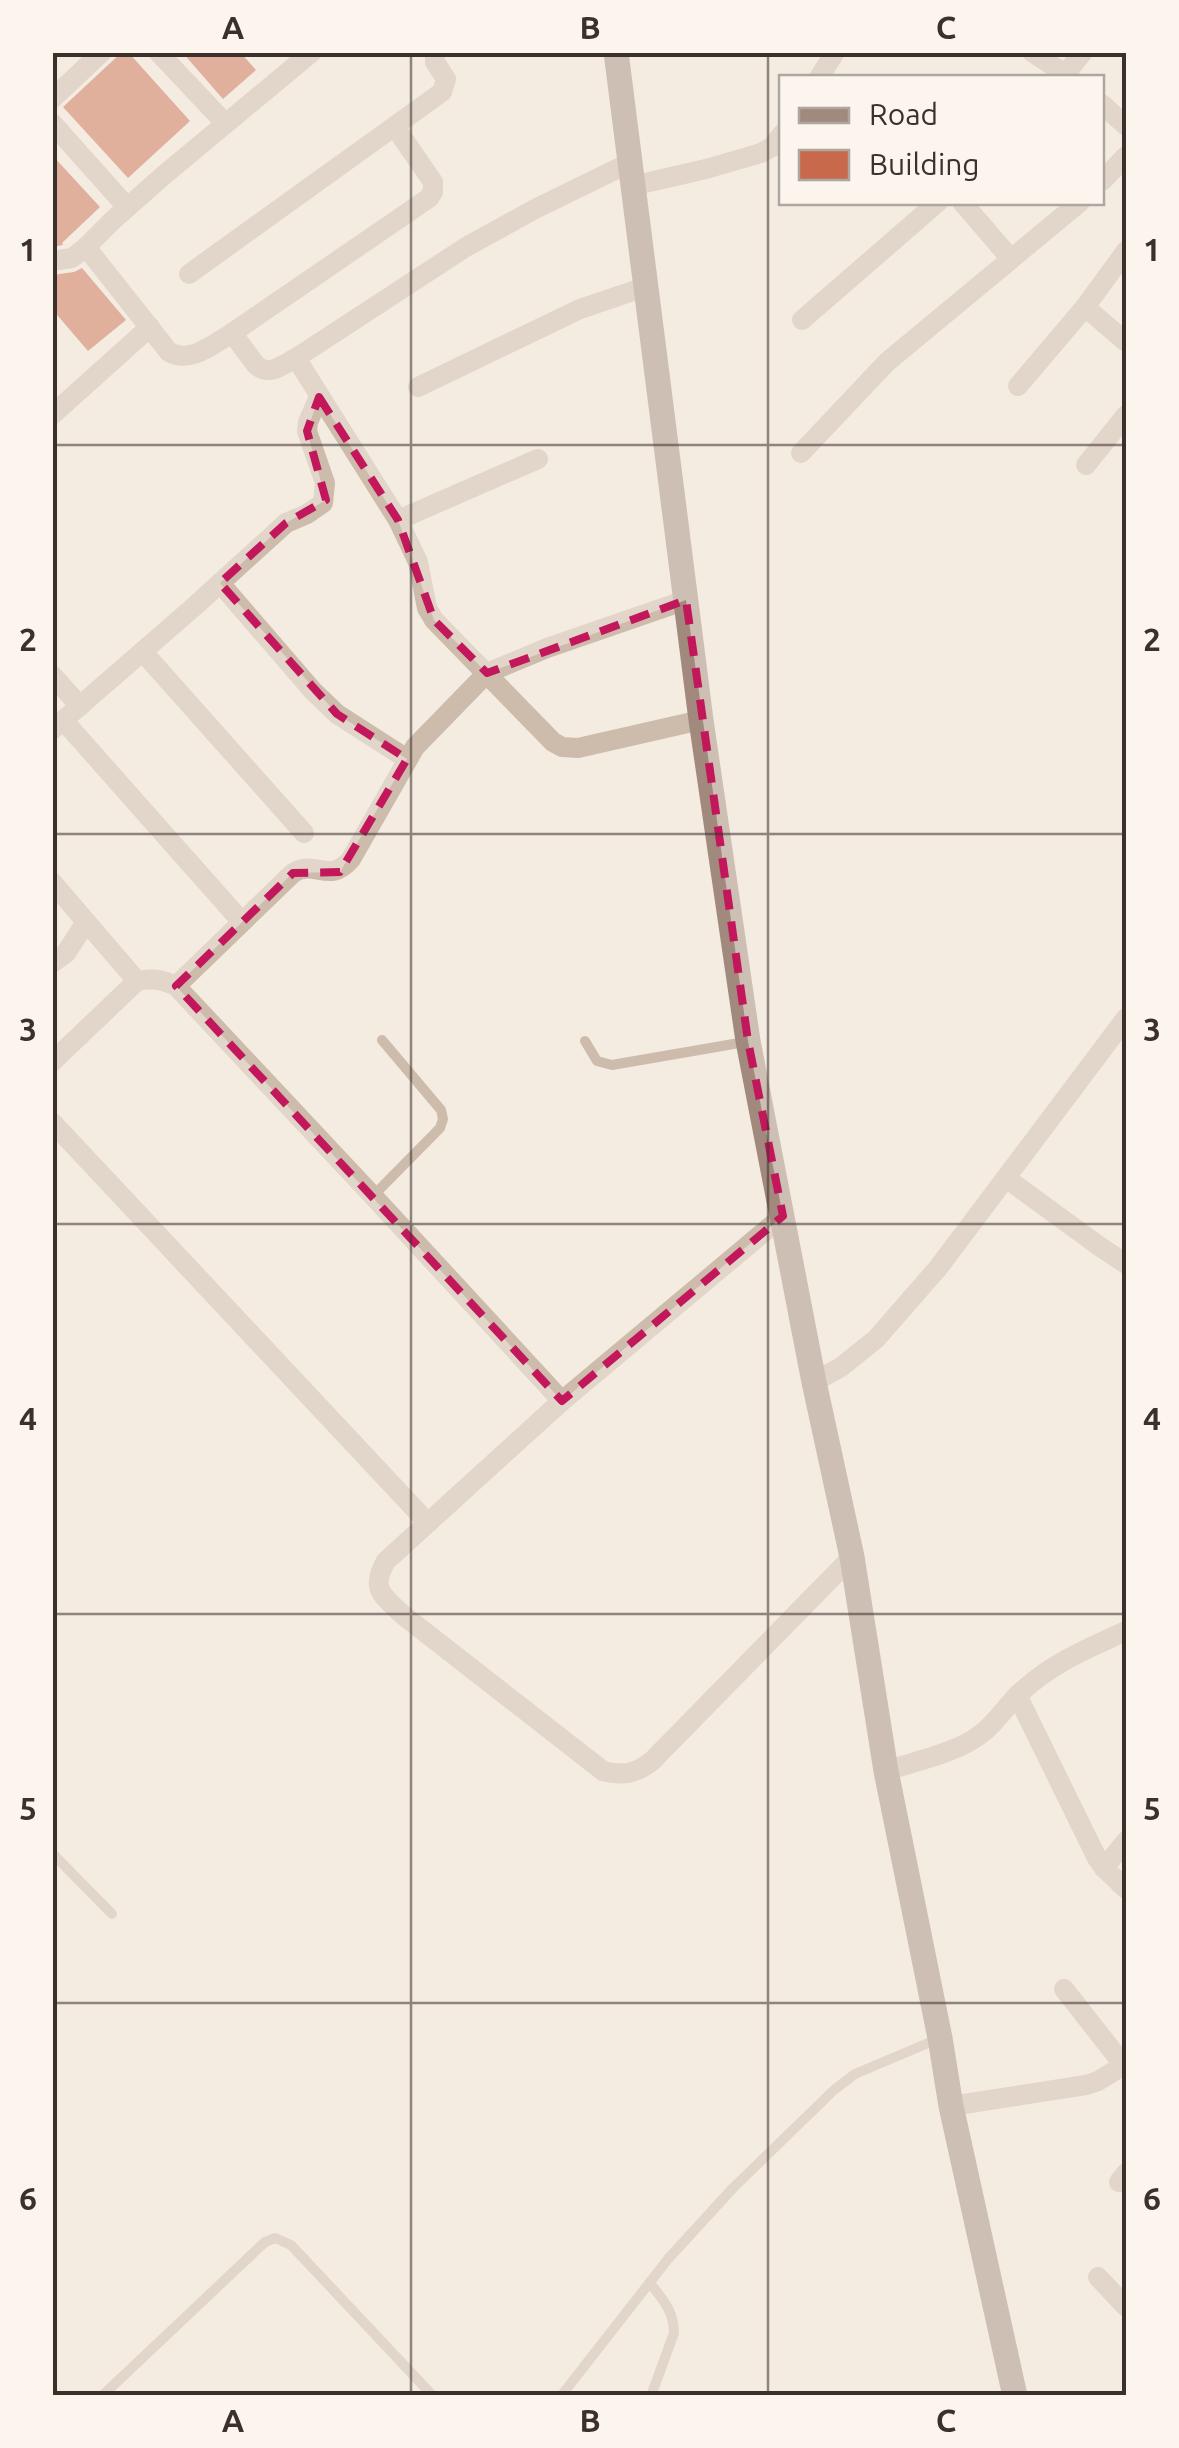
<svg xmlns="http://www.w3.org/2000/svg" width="1179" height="2448" font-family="Ubuntu,sans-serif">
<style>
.building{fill:#c8694b}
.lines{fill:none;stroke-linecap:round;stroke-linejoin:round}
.lane{stroke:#cdbbac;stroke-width:10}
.street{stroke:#cdbbac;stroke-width:20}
.secondary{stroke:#a18a7d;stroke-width:25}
.marked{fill:none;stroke:#c2185b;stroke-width:8;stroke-dasharray:20 12;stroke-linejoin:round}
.grid{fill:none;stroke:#3b302b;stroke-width:2.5;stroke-opacity:0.55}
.neatline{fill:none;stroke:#3b302b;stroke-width:4}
.grid-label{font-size:32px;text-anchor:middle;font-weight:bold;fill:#3b302b}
</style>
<rect width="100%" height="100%" fill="#f4ebe1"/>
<g class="building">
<path d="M 122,52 L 128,52 L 190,121 L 128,178 L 63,107 Z"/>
<path d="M 182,52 L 240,52 L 256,70 L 223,99 Z"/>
<path d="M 52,155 L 100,207 L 62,243 L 63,245 L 52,247 Z"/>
<path d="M 82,268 L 126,320 L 88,351 L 52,309 L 52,275 L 74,272 Z"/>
</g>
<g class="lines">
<g class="lane">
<path d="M 585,1041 L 597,1061 L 612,1065 L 745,1042"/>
<path d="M 373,1196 L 440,1128 L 443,1119 L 441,1110 L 382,1040"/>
<path d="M 52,1853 L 112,1914"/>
<path d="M 650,2283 C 663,2300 674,2311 674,2333 L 651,2396"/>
<path d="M 102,2396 L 265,2242 L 275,2238 L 291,2245 L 433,2396"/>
<path d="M 561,2396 L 668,2259 L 733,2188 L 834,2090 L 855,2074 L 940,2038"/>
</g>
<g class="street">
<path d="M 158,52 L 225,123"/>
<path d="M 1032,52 L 1071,78"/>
<path d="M 1066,73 L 1083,52"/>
<path d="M 819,78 L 835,52"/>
<path d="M 52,99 L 102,52"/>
<path d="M 1102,104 L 1126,126"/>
<path d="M 52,123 L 127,207"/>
<path d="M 1102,181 L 1126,156"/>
<path d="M 632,186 L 706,169 L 761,153 L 772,147 L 782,134"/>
<path d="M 962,202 L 1011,259"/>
<path d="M 86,247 L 169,352 C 190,364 214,344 232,333 L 256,365 C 269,377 282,365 296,358 L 466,247 L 535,209 L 629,163"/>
<path d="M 52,261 L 72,258 L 86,247 L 112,221 L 164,175 L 312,52"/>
<path d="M 189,274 L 442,92 L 446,79 L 435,62 L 435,52"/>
<path d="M 1085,307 L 1126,342"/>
<path d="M 802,320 L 938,202"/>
<path d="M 232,333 L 429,198 L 433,192 L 433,182 L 395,127"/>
<path d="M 296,358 L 398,520 L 418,562 L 427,608 L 434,620 L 553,742 L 562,747 L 578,748 L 701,720"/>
<path d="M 1018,386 L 1085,307 L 1126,251"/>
<path d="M 418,387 L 580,309 L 645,287"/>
<path d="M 52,415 L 150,327"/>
<path d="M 801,453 L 887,362 L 1080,202"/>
<path d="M 1086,465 L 1126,415"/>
<path d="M 398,520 L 538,459"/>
<path d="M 220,583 L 313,691 L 337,714 L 407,759"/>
<path d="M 143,652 L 304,833"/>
<path d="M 52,675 L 80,706"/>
<path d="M 63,720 L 242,922"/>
<path d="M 52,730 L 196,605 L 286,523 L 307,514 L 323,503 L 325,483 L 307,431 L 308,422 L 319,397"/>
<path d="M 52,882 L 137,981"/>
<path d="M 52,963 L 66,953 L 86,922"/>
<path d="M 176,986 L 293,873 C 316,859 329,885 351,859 L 415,747 L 487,673 L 547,648 L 686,600"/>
<path d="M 52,1062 L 137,981 C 152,978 161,979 176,986 L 373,1196 L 562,1401"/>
<path d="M 52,1122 L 428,1523"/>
<path d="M 1006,1178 L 1099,1246 L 1126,1264"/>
<path d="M 783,1216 L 562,1401 L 386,1561 C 370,1589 382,1595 403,1615 L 603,1771 C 624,1776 635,1774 652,1761 L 852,1557"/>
<path d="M 814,1382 L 841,1367 L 876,1339 L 938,1268 L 1126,1018"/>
<path d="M 1017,1695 L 1097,1858 L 1104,1868 L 1126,1889"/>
<path d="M 886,1771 C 915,1761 957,1753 981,1734 C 996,1723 1006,1706 1019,1694 C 1050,1664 1088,1648 1126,1631"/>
<path d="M 1104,1868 L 1126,1841"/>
<path d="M 1064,1989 L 1126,2068"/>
<path d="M 951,2106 L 1086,2085 L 1098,2081 L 1124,2065"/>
<path d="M 1119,2182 L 1126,2173"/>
<path d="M 1098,2277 L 1126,2307"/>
</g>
<path class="secondary" d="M 616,52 L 701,720 L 748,1041 L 814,1382 L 852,1557 L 886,1771 L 940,2038 L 951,2106 L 1015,2396"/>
</g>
<path d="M0 0H1179V2448H0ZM 319,397 L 398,520 L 434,620 L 487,673 L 686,600 L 748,1041 L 783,1216 L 562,1401 L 176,986 L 293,873 L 340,872 L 407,759 L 337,714 L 220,583 L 286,523 L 326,500 L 307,431 Z" fill="#f4ebe1" fill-opacity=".55" fill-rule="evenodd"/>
<path class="marked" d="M 319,397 L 398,520 L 434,620 L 487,673 L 686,600 L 748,1041 L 783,1216 L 562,1401 L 176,986 L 293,873 L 340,872 L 407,759 L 337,714 L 220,583 L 286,523 L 326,500 L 307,431 Z"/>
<path class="grid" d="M 411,52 L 411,2396M 768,52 L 768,2396M 52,445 L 1126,445M 52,834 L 1126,834M 52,1224 L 1126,1224M 52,1614 L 1126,1614M 52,2003 L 1126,2003"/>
<rect width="1179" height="2448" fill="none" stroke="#fbf5ee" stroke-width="110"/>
<rect x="779" y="75" width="325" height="130" fill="#fbf5ee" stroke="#aea6a0" stroke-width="2.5"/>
<rect x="799" y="108" width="50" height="15" fill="#a18a7d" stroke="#aea6a0" stroke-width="2.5"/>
<text x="869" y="125" font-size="30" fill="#3b302b">Road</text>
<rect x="799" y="150" width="50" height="30" fill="#c8694b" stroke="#aea6a0" stroke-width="2.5"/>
<text x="869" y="175" font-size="30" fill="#3b302b">Building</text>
<rect x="55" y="55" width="1069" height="2338" class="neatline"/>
<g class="grid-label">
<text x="233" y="39">A</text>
<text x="590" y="39">B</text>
<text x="946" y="39">C</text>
<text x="28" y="261">1</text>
<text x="1152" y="261">1</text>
<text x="28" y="651">2</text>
<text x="1152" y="651">2</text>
<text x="28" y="1041">3</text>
<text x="1152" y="1041">3</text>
<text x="28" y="1430">4</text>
<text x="1152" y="1430">4</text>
<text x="28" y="1820">5</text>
<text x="1152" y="1820">5</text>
<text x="28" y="2210">6</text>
<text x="1152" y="2210">6</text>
<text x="233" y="2432">A</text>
<text x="590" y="2432">B</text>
<text x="946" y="2432">C</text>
</g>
</svg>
